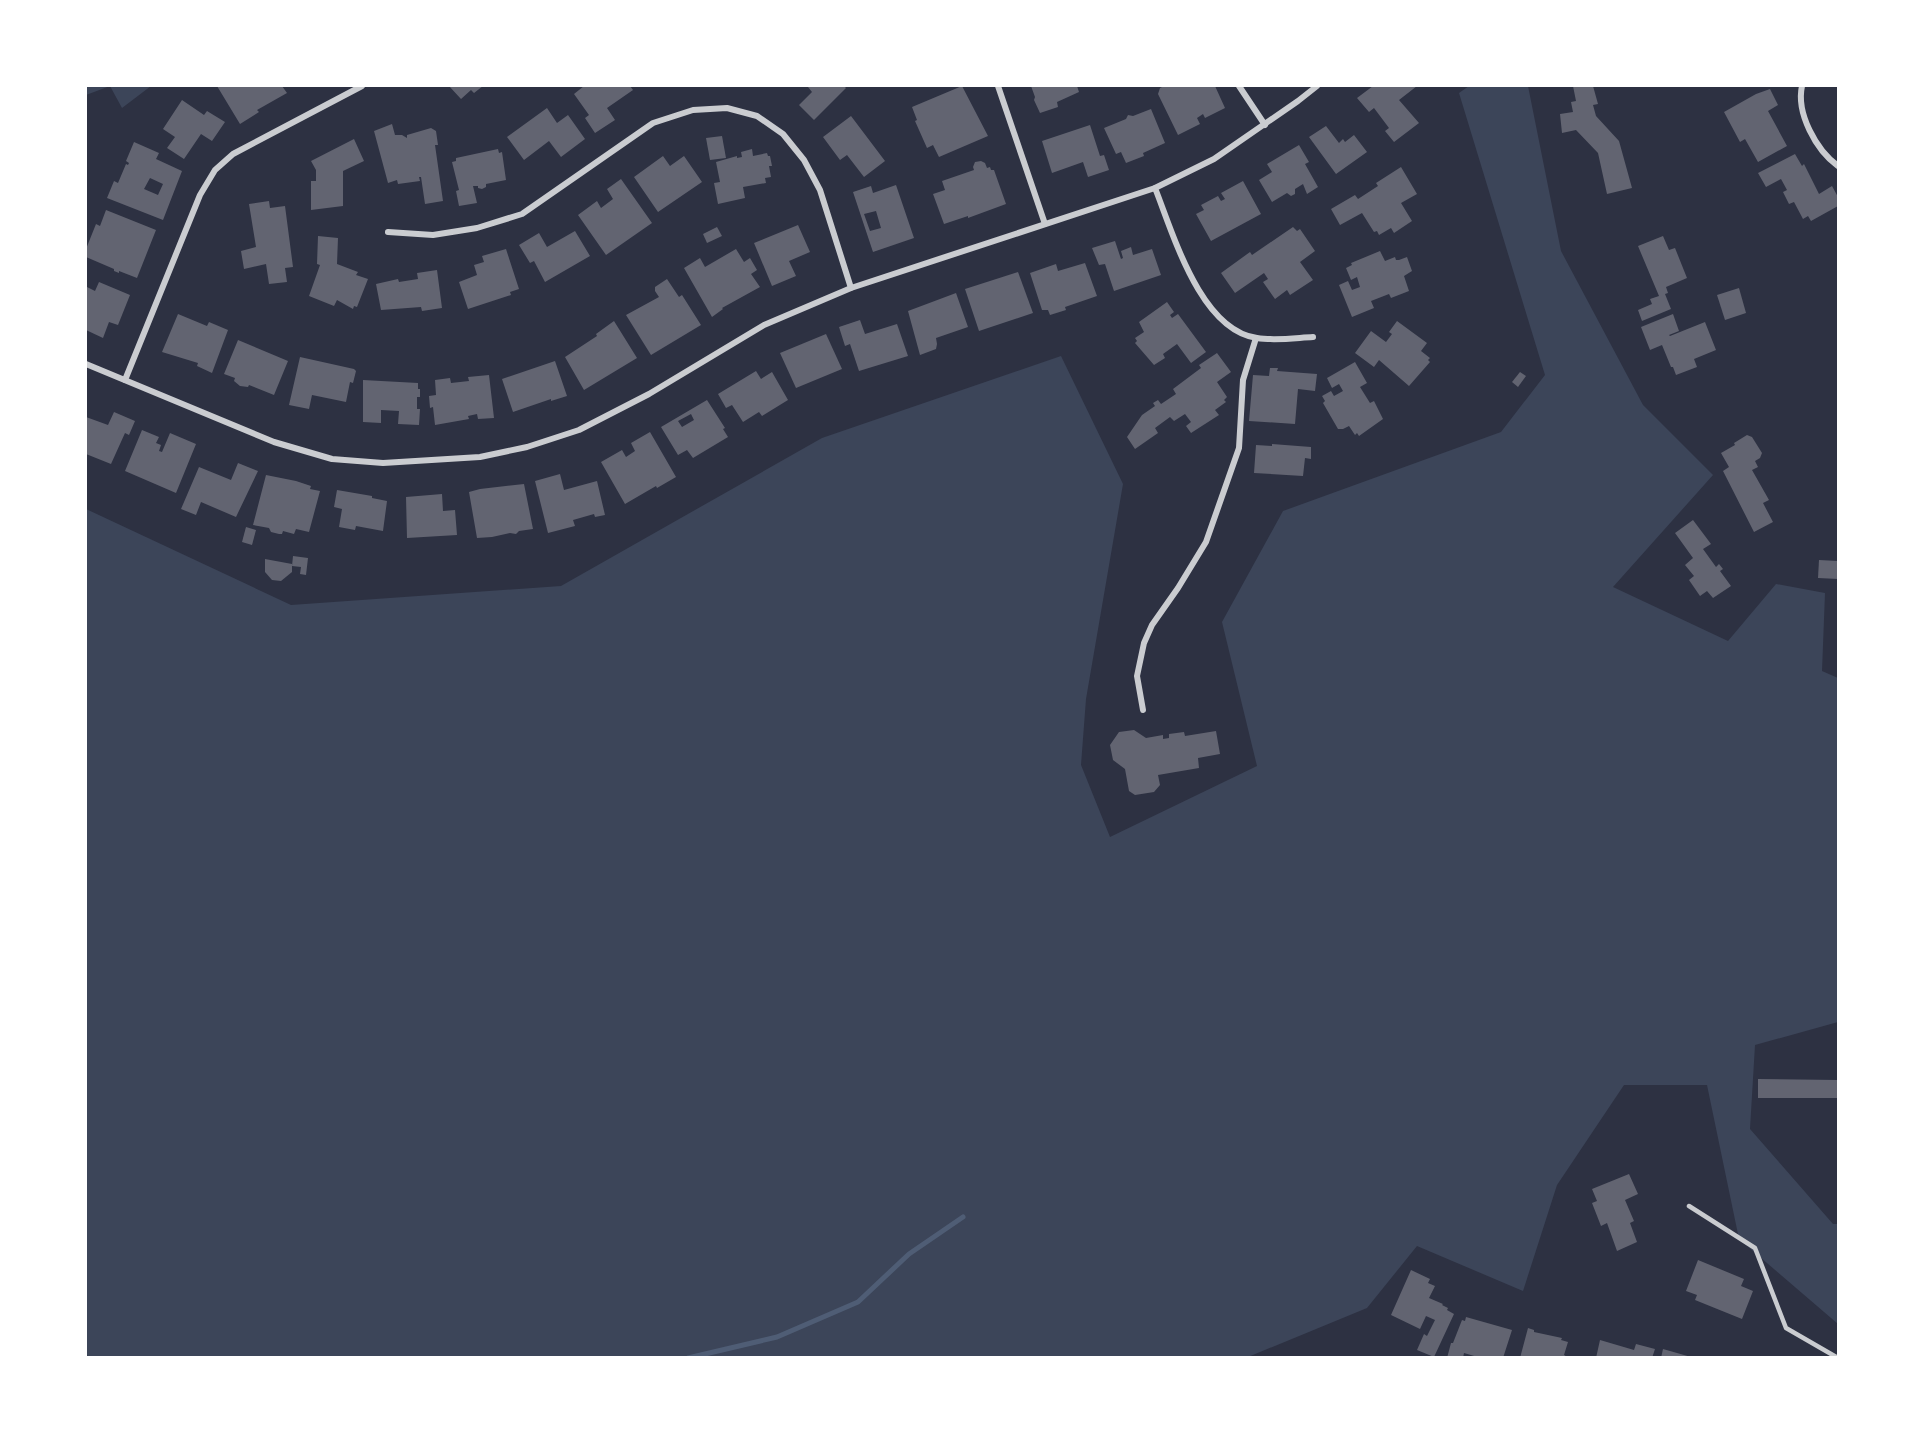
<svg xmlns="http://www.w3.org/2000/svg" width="1924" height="1443" font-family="Manrope,sans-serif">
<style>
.green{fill:#3c4559}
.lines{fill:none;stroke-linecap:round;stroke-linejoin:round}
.stream{stroke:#4f5d75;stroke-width:5}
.building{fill:#626471;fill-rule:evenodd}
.service{stroke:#caccd0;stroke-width:4.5}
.minor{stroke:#caccd0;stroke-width:6}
</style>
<rect width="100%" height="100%" fill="#2d3142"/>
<g class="green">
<path d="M 86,86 L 151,86 L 122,108 L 110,86 L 86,95 Z"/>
<path d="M 1469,86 L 1528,86 L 1561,251 L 1643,405 L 1713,475 L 1613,587 L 1728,641 L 1776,584 L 1825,593 L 1822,671 L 1838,678 L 1838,1022 L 1755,1045 L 1750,1129 L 1833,1224 L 1838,1224 L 1838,1324 L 1739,1239 L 1707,1085 L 1624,1085 L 1557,1185 L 1523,1291 L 1417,1246 L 1367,1308 L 1248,1357 L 86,1357 L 86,509 L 291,605 L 561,586 L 822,438 L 1061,356 L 1123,484 L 1086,699 L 1081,765 L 1110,837 L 1257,766 L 1222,622 L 1283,511 L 1501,432 L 1545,375 L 1459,93 Z"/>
</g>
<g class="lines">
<path class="stream" d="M 688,1358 L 777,1337 L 858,1302 L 909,1254 L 963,1217"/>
</g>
<g class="building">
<path d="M 217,86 L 282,86 L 287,93 L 257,110 L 259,112 L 240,124 Z"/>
<path d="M 449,86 L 483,86 L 474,93 L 471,90 L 461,99 Z"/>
<path d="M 584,86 L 630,86 L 633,90 L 607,108 L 615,120 L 595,133 L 585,118 L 589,115 L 574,94 Z"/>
<path d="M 809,86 L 844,86 L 846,88 L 814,120 L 799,105 L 812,92 L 808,87 Z"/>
<path d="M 962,86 L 988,136 L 939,157 L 933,145 L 927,148 L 915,121 L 917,120 L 912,107 Z"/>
<path d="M 1031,86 L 1077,86 L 1079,92 L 1057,102 L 1058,107 L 1040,113 L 1034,100 L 1035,97 Z"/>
<path d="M 1164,86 L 1215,86 L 1225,108 L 1205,118 L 1203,114 L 1197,118 L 1200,124 L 1178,135 L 1158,94 L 1160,88 Z"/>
<path d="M 1373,86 L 1417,86 L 1399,100 L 1419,123 L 1394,142 L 1385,131 L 1389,128 L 1374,108 L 1369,112 L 1357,98 Z"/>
<path d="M 1573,86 L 1593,86 L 1598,104 L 1593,105 L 1596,116 L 1619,141 L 1632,188 L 1607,194 L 1598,153 L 1576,130 L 1562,133 L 1560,114 L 1573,112 L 1571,102 L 1576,101 Z"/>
<path d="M 1770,89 L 1778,105 L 1768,111 L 1787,146 L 1758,162 L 1745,139 L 1740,142 L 1724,112 L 1756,94 Z"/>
<path d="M 182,100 L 204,115 L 207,111 L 225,122 L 212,141 L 201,134 L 184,159 L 167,148 L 175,137 L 163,129 Z"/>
<path d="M 547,108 L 557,123 L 568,115 L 585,139 L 561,157 L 549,141 L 524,160 L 507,137 Z"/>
<path d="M 1151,109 L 1165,143 L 1143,153 L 1144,156 L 1126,163 L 1121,152 L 1116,154 L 1104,128 L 1126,119 L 1128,115 L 1133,116 Z"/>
<path d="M 851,116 L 885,161 L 864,177 L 847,155 L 840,160 L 823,137 Z"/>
<path d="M 392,124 L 395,135 L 402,135 L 407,138 L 407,135 L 431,128 L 436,131 L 438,145 L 435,145 L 443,201 L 425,204 L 421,177 L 419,177 L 420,181 L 398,184 L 397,180 L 388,183 L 374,131 Z"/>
<path d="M 1090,125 L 1100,156 L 1104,155 L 1109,170 L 1088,177 L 1083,162 L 1052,173 L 1042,141 Z"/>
<path d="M 1326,126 L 1339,143 L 1343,139 L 1345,142 L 1354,135 L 1367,152 L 1336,174 L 1309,137 Z"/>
<path d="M 722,136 L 726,158 L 710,160 L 706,138 Z"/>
<path d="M 354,139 L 364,161 L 343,171 L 343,206 L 311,210 L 311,181 L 316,181 L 316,170 L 311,161 Z"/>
<path d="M 134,142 L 159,153 L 156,159 L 182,171 L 163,220 L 107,198 L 114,181 L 118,183 L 126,164 L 128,165 L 129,163 L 126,161 ZM 150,178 L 163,184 L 158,195 L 144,189 Z"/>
<path d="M 1299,145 L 1309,162 L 1305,164 L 1318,187 L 1307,194 L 1303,184 L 1295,189 L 1295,194 L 1291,196 L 1287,193 L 1272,202 L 1259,180 L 1272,172 L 1267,164 Z"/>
<path d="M 498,149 L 499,153 L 502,152 L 506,180 L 486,184 L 486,187 L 482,189 L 478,188 L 478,186 L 473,186 L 477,203 L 459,206 L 456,191 L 459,190 L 452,162 L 456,161 L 456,158 Z"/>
<path d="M 752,149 L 753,156 L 767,153 L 768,156 L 770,156 L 772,166 L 769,166 L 771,177 L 765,178 L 766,183 L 743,187 L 745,198 L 718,204 L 714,183 L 720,182 L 716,162 L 737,156 L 737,158 L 742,157 L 741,152 Z"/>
<path d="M 1795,154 L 1802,166 L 1804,164 L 1819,194 L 1832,186 L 1838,197 L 1838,206 L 1811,221 L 1808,216 L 1803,219 L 1794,202 L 1789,204 L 1783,192 L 1787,190 L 1781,179 L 1766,187 L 1758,173 Z"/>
<path d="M 663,156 L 670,166 L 684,156 L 702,182 L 658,212 L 634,177 Z"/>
<path d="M 981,161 L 985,163 L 987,168 L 990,167 L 991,170 L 994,170 L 1006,204 L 968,218 L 968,216 L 944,224 L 933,194 L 945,190 L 942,181 L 974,170 L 973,167 L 975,162 Z"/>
<path d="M 1401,167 L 1417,194 L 1401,203 L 1412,221 L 1394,233 L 1391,228 L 1379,235 L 1377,231 L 1374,232 L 1362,213 L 1340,225 L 1331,209 L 1355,195 L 1358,199 L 1378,186 L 1376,183 Z"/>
<path d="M 621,179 L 652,223 L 606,255 L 578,215 L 597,201 L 601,208 L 613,199 L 607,189 Z"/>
<path d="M 1243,181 L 1261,214 L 1211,241 L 1196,214 L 1204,210 L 1201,205 L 1218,196 L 1221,201 L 1225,199 L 1221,193 Z"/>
<path d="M 896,185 L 914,238 L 873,252 L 853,192 L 871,186 L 873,193 ZM 876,211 L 881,228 L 870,231 L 864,214 Z"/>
<path d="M 269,201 L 270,208 L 285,206 L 293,267 L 285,268 L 287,282 L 269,284 L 266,264 L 244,269 L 241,251 L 256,247 L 249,204 Z"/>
<path d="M 106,210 L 156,230 L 137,278 L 119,271 L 119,273 L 114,271 L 114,269 L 86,257 L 86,249 L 96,224 L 100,226 Z"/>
<path d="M 798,225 L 810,252 L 789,261 L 796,276 L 772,286 L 754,243 Z"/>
<path d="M 717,227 L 722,236 L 707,243 L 703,234 Z"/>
<path d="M 1293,227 L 1297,231 L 1300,229 L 1315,251 L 1300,262 L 1313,280 L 1290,295 L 1287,290 L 1275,299 L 1263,282 L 1268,279 L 1264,273 L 1235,293 L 1221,273 L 1250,252 L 1252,255 Z"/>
<path d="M 575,231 L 590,256 L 545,282 L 534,261 L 530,263 L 519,245 L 539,233 L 547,247 Z"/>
<path d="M 318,236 L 338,238 L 337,264 L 358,272 L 356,275 L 368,279 L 357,307 L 354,306 L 353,309 L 337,300 L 334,306 L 309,296 L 320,265 L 317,264 Z"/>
<path d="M 1663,236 L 1669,250 L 1675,248 L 1687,278 L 1666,287 L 1668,293 L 1665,294 L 1671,309 L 1642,321 L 1638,310 L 1652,304 L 1650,299 L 1659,296 L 1638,246 Z"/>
<path d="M 1115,241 L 1121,259 L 1123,258 L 1121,251 L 1131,247 L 1133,255 L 1152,249 L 1161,275 L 1114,291 L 1105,264 L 1099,265 L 1092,248 Z"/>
<path d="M 506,249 L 519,289 L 510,292 L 511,295 L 468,309 L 459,282 L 477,275 L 474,265 L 484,262 L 482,256 Z"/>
<path d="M 736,249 L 744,262 L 750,258 L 757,270 L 751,274 L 760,287 L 722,308 L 723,309 L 712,317 L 684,268 L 700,258 L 705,267 Z"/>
<path d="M 1380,251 L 1385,261 L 1395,257 L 1396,260 L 1399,260 L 1407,257 L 1412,271 L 1404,276 L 1409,291 L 1391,298 L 1389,294 L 1371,301 L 1374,308 L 1352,317 L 1339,285 L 1348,281 L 1352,290 L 1360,287 L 1357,277 L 1351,280 L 1346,268 L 1352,265 L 1351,263 Z"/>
<path d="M 1085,263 L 1097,296 L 1065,307 L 1066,310 L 1050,315 L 1048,310 L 1042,310 L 1030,273 L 1056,264 L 1058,271 Z"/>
<path d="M 437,270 L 442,308 L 422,311 L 421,307 L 381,310 L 376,284 L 398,279 L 399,282 L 418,279 L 417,273 Z"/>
<path d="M 1018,272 L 1033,313 L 979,331 L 965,289 Z"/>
<path d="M 667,279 L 679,297 L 682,295 L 701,325 L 651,355 L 626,315 L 659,297 L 655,291 L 655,287 Z"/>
<path d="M 99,282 L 130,295 L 118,325 L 109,322 L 103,338 L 86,330 L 86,290 L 87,287 L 95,291 Z"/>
<path d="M 1739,288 L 1746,313 L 1725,320 L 1717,295 Z"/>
<path d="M 956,293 L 968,327 L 936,338 L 937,344 L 936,349 L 920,355 L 908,311 Z"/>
<path d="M 1167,302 L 1174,312 L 1170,315 L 1172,318 L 1178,314 L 1206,352 L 1191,363 L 1177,344 L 1163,354 L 1165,358 L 1154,365 L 1135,343 L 1137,341 L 1135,338 L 1144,332 L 1139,322 Z"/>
<path d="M 178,314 L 207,326 L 209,322 L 228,330 L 212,373 L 197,366 L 198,363 L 162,352 Z"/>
<path d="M 1673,314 L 1679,331 L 1669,335 L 1670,336 L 1705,322 L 1716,350 L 1694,359 L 1697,367 L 1676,375 L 1673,367 L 1671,367 L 1662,345 L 1650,350 L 1641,327 Z"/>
<path d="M 860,320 L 865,334 L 897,324 L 908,356 L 859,371 L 850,344 L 845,346 L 839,327 Z"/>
<path d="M 614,321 L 637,358 L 584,390 L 565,357 L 597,336 L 596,334 Z"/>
<path d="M 1397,321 L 1427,343 L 1421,351 L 1430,358 L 1428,360 L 1430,362 L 1409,386 L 1379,360 L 1374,367 L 1355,353 L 1371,331 L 1386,342 L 1392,334 L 1389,332 Z"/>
<path d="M 826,334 L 842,369 L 796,388 L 780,353 Z"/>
<path d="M 238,340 L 288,361 L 274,395 L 249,385 L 248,387 L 240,386 L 234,381 L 235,378 L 224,374 Z"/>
<path d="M 1217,353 L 1231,372 L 1217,382 L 1227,397 L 1224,400 L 1226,402 L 1215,410 L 1219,415 L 1191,433 L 1186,426 L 1191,422 L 1185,414 L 1174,421 L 1170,417 L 1155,428 L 1158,433 L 1135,449 L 1127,437 L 1142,415 L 1155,406 L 1153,403 L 1158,400 L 1161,404 L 1176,394 L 1173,389 L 1201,368 L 1199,365 Z"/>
<path d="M 300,357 L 354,369 L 356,371 L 353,383 L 350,382 L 346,402 L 312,395 L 309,409 L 289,405 Z"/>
<path d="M 555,361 L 567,396 L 551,401 L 551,399 L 513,412 L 502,379 Z"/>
<path d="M 1355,362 L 1367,383 L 1360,387 L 1370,403 L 1374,401 L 1383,419 L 1359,436 L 1357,433 L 1355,435 L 1349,426 L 1343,429 L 1338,429 L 1323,403 L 1325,401 L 1322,396 L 1331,391 L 1334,396 L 1343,391 L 1339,384 L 1332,388 L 1327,378 Z"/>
<path d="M 1270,368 L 1278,368 L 1277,371 L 1317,374 L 1315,391 L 1298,389 L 1295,424 L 1249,421 L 1253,375 L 1269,376 Z"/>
<path d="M 756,371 L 761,379 L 772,372 L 788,400 L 762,416 L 759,412 L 743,422 L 732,405 L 726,408 L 718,394 Z"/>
<path d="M 1520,372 L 1526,376 L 1518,387 L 1512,382 Z"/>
<path d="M 489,375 L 494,418 L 478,419 L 477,414 L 468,416 L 469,419 L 435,425 L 433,407 L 430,408 L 429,396 L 436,395 L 435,380 L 450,378 L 451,383 L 469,381 L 468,377 Z"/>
<path d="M 363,380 L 418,383 L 418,389 L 420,389 L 420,397 L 417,397 L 417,409 L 420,409 L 419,425 L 398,424 L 399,411 L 381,410 L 381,423 L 363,422 Z"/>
<path d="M 707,400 L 725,428 L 723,429 L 728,437 L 693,458 L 687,450 L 678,455 L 661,427 ZM 691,414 L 694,420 L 682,427 L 678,421 Z"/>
<path d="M 114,412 L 135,421 L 129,435 L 125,433 L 111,464 L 86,454 L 86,417 L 108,425 Z"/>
<path d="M 142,430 L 159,437 L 156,443 L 161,445 L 159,451 L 162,452 L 170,433 L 196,444 L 176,493 L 125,471 Z"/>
<path d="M 650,432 L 676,477 L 657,488 L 656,486 L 625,504 L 601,462 L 622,450 L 626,457 L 635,451 L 631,443 Z"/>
<path d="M 1747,435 L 1752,437 L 1762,453 L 1760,458 L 1755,461 L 1758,467 L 1752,470 L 1769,500 L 1763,503 L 1773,522 L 1754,532 L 1723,471 L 1729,467 L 1721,453 L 1735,445 L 1734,443 Z"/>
<path d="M 1272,444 L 1311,447 L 1311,459 L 1305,458 L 1303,476 L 1254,473 L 1256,445 L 1272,446 Z"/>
<path d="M 238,463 L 258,471 L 236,517 L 201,502 L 196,515 L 181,509 L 199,467 L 231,480 Z"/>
<path d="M 560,474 L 564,490 L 597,481 L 605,515 L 595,517 L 594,514 L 573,520 L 575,526 L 548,533 L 535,481 Z"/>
<path d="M 266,475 L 296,481 L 311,486 L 310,489 L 320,491 L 309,532 L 296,529 L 294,534 L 283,531 L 282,534 L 279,534 L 271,532 L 269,528 L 253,525 Z"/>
<path d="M 524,484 L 533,529 L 519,531 L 516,534 L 510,533 L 492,537 L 477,538 L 469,492 L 480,489 Z"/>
<path d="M 337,490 L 372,496 L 372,498 L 387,501 L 383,531 L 356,526 L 355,530 L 339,527 L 342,509 L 334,507 Z"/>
<path d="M 442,494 L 443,511 L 455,510 L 457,535 L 407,538 L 406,497 Z"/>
<path d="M 1693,520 L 1711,544 L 1703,549 L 1716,567 L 1719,564 L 1723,569 L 1720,571 L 1731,586 L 1713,598 L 1707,591 L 1700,596 L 1689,580 L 1694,576 L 1685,565 L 1693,558 L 1675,533 Z"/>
<path d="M 246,527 L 256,530 L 252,545 L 242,542 Z"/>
<path d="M 293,556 L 308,558 L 306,575 L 300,574 L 301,567 L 292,566 Z"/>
<path d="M 265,559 L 292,564 L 292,572 L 281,581 L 272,580 L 265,572 Z"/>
<path d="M 1819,560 L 1838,561 L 1838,579 L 1818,578 Z"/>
<path d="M 1134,730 L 1146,738 L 1163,735 L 1163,739 L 1169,738 L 1169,734 L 1184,732 L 1185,736 L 1216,731 L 1220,754 L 1198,758 L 1199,768 L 1158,775 L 1160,785 L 1154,792 L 1135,795 L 1129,791 L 1125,769 L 1113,760 L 1110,745 L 1119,732 Z"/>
<path d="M 1758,1079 L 1838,1080 L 1838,1098 L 1758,1098 Z"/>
<path d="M 1629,1174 L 1638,1194 L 1625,1200 L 1634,1221 L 1630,1223 L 1637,1242 L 1617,1251 L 1607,1223 L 1601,1226 L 1592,1203 L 1597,1201 L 1592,1189 Z"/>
<path d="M 1698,1260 L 1744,1279 L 1741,1286 L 1753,1291 L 1742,1319 L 1695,1300 L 1697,1295 L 1686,1291 Z"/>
<path d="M 1411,1270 L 1430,1279 L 1428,1283 L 1435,1286 L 1429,1298 L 1443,1304 L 1442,1305 L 1448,1308 L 1447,1310 L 1454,1314 L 1434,1357 L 1417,1350 L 1424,1334 L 1427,1336 L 1435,1320 L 1426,1316 L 1420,1329 L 1391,1315 Z"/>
<path d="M 1466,1317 L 1512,1330 L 1503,1358 L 1481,1358 L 1464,1353 L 1463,1358 L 1447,1358 L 1451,1343 L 1453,1343 L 1462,1320 L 1465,1321 Z"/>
<path d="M 1528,1328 L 1534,1330 L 1534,1332 L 1562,1338 L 1561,1340 L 1568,1342 L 1564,1355 L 1569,1358 L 1520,1358 Z"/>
<path d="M 1600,1340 L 1634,1350 L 1636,1344 L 1655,1349 L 1652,1358 L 1596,1358 Z"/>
<path d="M 1663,1349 L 1691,1357 L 1690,1358 L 1661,1358 Z"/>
</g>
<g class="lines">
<path class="service" d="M 1689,1206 L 1755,1248 L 1786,1328 L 1838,1358"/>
<g class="minor">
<path d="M 998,86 L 1045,224"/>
<path d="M 1239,86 L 1265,125"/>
<path d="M 1802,86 C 1796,113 1816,150 1838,166"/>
<path d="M 1155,188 C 1173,233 1200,330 1257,338 C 1274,341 1295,338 1313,337"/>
<path d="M 388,232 L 433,235 L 477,228 L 522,214 L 653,123 L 693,110 L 727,108 L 757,116 L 783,134 L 804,160 L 820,190 L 851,288"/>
<path d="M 86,364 L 274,442 L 332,459 L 383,463 L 480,457 L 527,447 L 579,430 L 649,394 L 764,325 L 851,288 L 1155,188 L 1214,159 L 1298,101 L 1317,86"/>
<path d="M 125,380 L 200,195 L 215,170 L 233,154 L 362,86"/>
<path d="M 1143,710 L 1137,676 L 1144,643 L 1152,625 L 1178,588 L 1206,542 L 1239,448 L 1243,380 L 1256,338"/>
</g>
</g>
<rect width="1924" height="1443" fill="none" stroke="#ffffff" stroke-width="174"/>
</svg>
